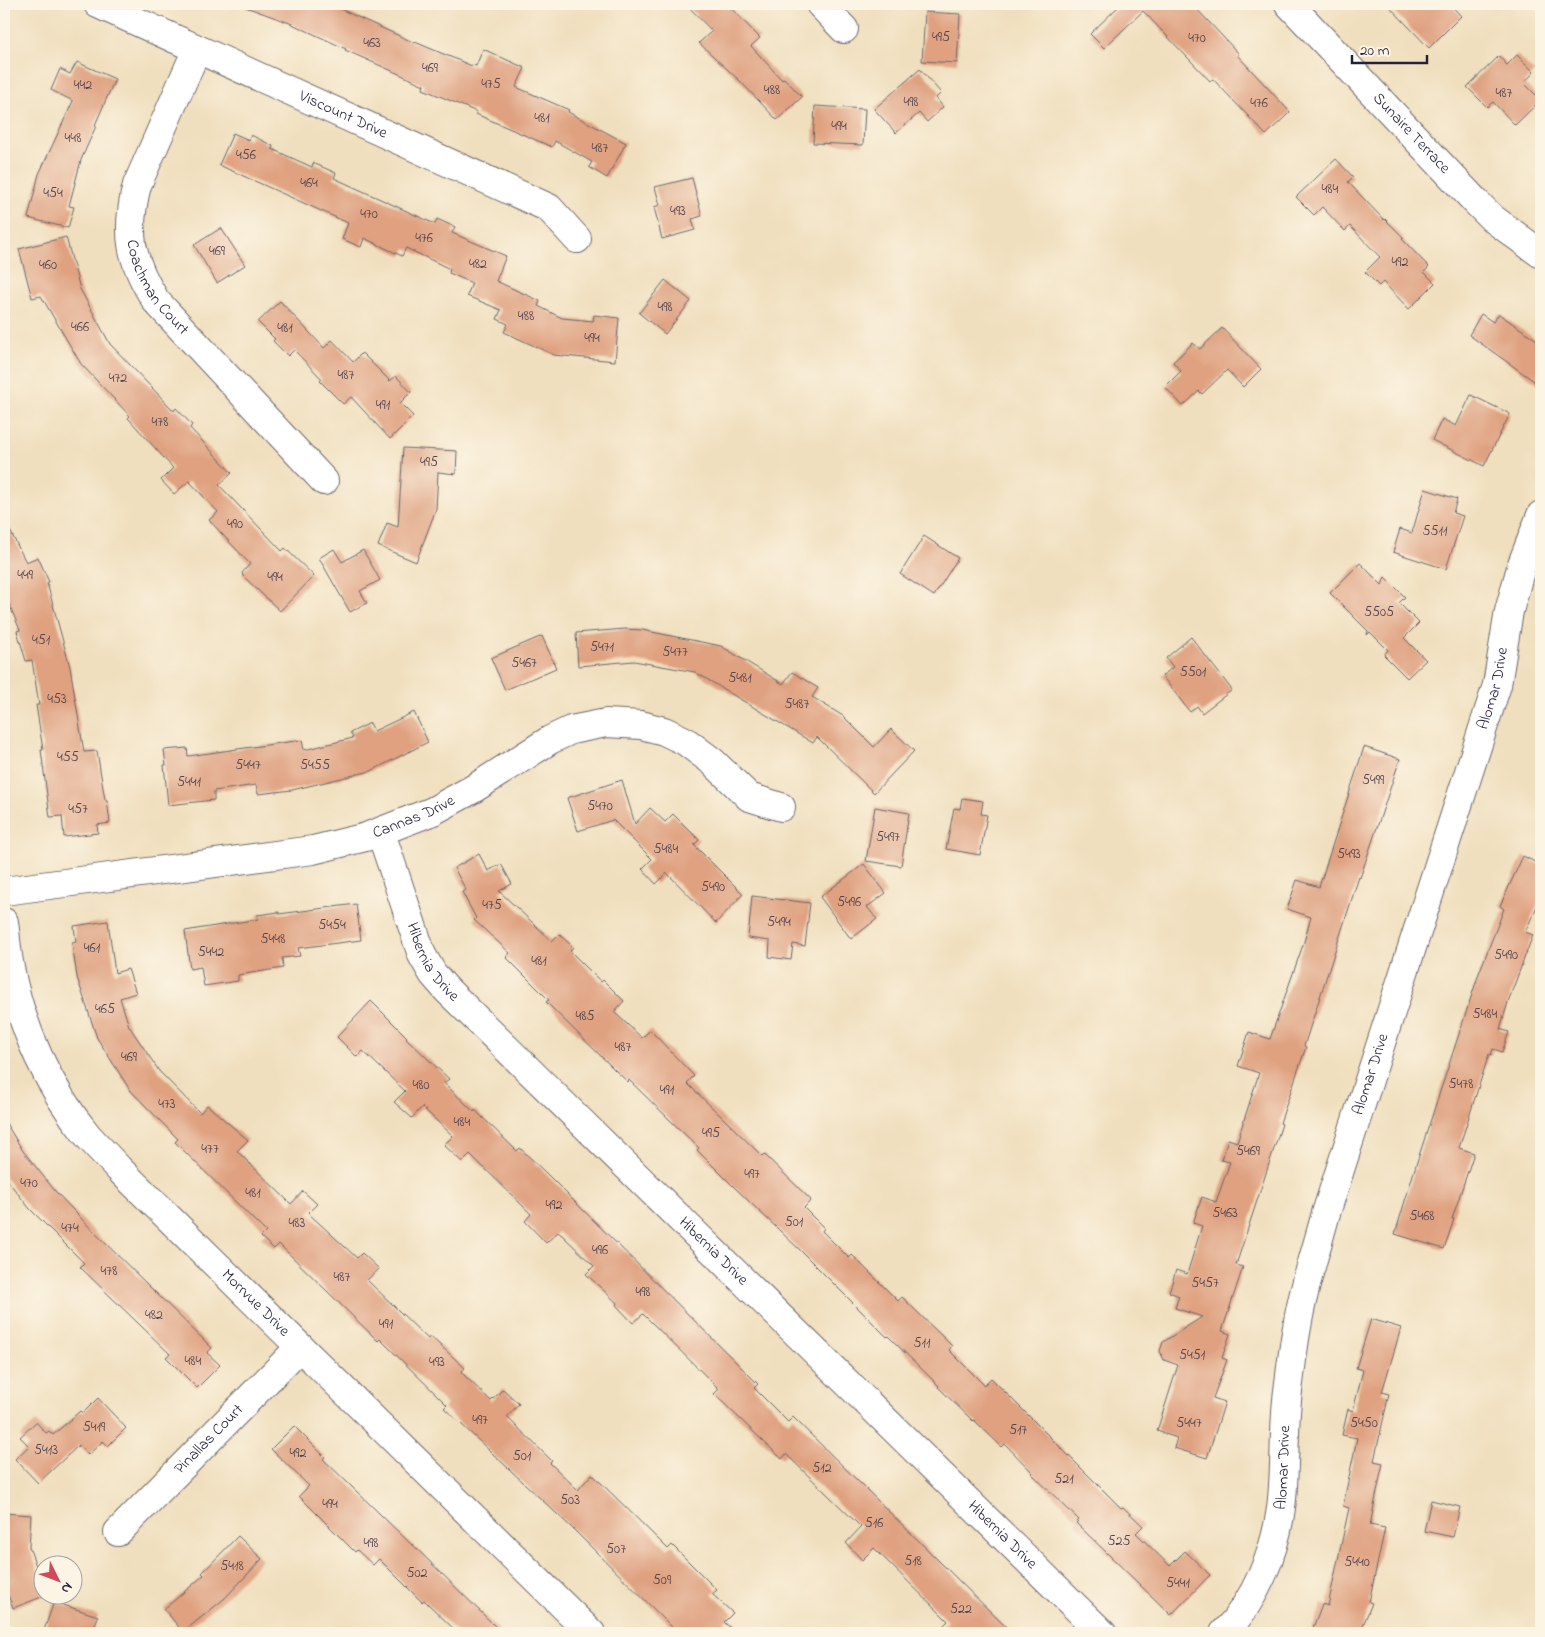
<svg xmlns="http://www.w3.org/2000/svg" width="1545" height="1637" font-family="'Indie Flower',sans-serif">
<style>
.building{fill:#dfa180}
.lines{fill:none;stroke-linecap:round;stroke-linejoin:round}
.street-casing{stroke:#6a6469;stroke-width:30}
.street{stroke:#fff;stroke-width:28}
.labels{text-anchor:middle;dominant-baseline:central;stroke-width:5;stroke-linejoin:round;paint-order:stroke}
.number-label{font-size:14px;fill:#51424c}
.street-label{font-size:16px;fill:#22223b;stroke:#fcf5e5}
</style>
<rect width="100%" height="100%" fill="#fcf5e5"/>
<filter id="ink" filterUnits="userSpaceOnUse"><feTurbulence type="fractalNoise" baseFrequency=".02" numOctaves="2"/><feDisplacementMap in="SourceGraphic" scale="10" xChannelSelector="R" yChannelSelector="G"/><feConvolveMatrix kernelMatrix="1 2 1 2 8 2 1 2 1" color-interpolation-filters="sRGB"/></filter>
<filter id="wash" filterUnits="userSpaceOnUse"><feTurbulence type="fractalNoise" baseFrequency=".0096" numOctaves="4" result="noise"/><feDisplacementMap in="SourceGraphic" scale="20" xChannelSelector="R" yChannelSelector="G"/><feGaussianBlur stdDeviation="1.12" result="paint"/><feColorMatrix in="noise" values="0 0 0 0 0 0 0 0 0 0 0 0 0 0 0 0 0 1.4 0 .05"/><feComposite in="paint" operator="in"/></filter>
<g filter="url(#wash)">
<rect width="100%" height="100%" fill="#f0dfbe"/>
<g id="blocks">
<g class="building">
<path d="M 244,4 L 329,4 L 415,43 L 415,42 L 472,66 L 472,65 L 476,66 L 483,49 L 525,68 L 516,87 L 569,110 L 568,112 L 626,143 L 607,178 L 589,167 L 592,162 L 555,141 L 552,147 L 499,124 L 476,114 L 477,112 L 423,89 L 424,85 L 345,50 L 346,49 L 290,23 L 243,6 Z"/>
<path d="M 686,4 L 727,4 L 760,38 L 751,46 L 782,80 L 784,78 L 802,97 L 777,120 L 741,82 L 699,43 L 712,31 Z"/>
<path d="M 1121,4 L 1192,4 L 1239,54 L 1237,55 L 1290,112 L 1266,135 L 1213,79 L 1210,81 L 1143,11 L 1104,48 L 1090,34 Z"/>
<path d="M 1387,4 L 1450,4 L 1461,16 L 1429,48 Z"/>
<path d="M 925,12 L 960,14 L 957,63 L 922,61 Z"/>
<path d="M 1517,55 L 1534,72 L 1524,83 L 1541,100 L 1515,125 L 1493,102 L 1487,107 L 1467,87 L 1499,56 L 1507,65 Z"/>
<path d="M 77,62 L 115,79 L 95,125 L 96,126 L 81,160 L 69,206 L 74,207 L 68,228 L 28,218 L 39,174 L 73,101 L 51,90 L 60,69 L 70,74 Z"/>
<path d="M 920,69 L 941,93 L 936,98 L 943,107 L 927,122 L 919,113 L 896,133 L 874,109 Z"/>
<path d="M 815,106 L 865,109 L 863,145 L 813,143 Z"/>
<path d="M 233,133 L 249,140 L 251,135 L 273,146 L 272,149 L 312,167 L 313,163 L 336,173 L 334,178 L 435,224 L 437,219 L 455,227 L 452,233 L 506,256 L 496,281 L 540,301 L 538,306 L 562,318 L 593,321 L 594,315 L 619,318 L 615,361 L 554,355 L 504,332 L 508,324 L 497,319 L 501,310 L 467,296 L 472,283 L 449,273 L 450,269 L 406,248 L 402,256 L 364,238 L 361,247 L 342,239 L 348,223 L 219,165 Z"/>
<path d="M 1336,159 L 1353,177 L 1348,182 L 1384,220 L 1385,219 L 1404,238 L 1402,239 L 1429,267 L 1424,272 L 1435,283 L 1409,309 L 1383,282 L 1379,286 L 1365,272 L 1380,257 L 1350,226 L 1345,231 L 1322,207 L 1314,215 L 1296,197 Z"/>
<path d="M 692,178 L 702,216 L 692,219 L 695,230 L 662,239 L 654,207 L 660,205 L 655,187 Z"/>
<path d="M 221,228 L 245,265 L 217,283 L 194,245 Z"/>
<path d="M 66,237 L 80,289 L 110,344 L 174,411 L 176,408 L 192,425 L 190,428 L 232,473 L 219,485 L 282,551 L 285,548 L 314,576 L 280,611 L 243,576 L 242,573 L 250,564 L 209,520 L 218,512 L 189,481 L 174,494 L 161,480 L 173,468 L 128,418 L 130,416 L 81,364 L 41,296 L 32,298 L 19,249 Z"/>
<path d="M 665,280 L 691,301 L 665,334 L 639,313 Z"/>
<path d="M 280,301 L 324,348 L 332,340 L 353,362 L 362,353 L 390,381 L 396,376 L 411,392 L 400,403 L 413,416 L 390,439 L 351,397 L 343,404 L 320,381 L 322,379 L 294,350 L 288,356 L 273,341 L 275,339 L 258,322 Z"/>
<path d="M 1481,314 L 1493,322 L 1499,314 L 1541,343 L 1541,386 L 1469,335 Z"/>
<path d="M 1222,328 L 1261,369 L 1243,387 L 1227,370 L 1202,394 L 1199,391 L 1183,406 L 1165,387 L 1181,371 L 1173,362 L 1193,343 L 1200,349 Z"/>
<path d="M 1471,395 L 1510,414 L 1484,466 L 1432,440 L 1442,419 L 1456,426 Z"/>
<path d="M 403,448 L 457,451 L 456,474 L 438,472 L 436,509 L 416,562 L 378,546 L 387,523 L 398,527 Z"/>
<path d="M 1425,489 L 1457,499 L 1453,513 L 1463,516 L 1446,569 L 1393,552 L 1400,529 L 1412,533 Z"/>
<path d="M 4,519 L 26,562 L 38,557 L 49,582 L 47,583 L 70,667 L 84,752 L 97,751 L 105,800 L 107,800 L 110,823 L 97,825 L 98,833 L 64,837 L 62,816 L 50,817 L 41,750 L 43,750 L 36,705 L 39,705 L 32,660 L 26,661 L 17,631 L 20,630 L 4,592 Z"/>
<path d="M 924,536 L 958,558 L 934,596 L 900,574 Z"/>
<path d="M 334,549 L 342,562 L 363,550 L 380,580 L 360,591 L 367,603 L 350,612 L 319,558 Z"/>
<path d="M 1360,563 L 1382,585 L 1385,577 L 1405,597 L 1399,603 L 1419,623 L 1404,638 L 1426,660 L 1407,678 L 1384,655 L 1388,650 L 1370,632 L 1367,635 L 1368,631 L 1330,593 Z"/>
<path d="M 625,629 L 642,630 L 721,646 L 783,684 L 792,672 L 818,688 L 812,697 L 843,716 L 874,747 L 891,729 L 914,751 L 874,793 L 817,737 L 813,743 L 695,672 L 634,661 L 578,666 L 576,633 Z"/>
<path d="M 542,636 L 556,668 L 505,690 L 491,658 Z"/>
<path d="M 1191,637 L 1232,690 L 1202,713 L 1197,706 L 1190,712 L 1162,676 L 1173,667 L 1166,658 Z"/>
<path d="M 414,712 L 428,742 L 371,771 L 292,790 L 258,794 L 256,785 L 214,791 L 214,800 L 168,805 L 164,765 L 166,765 L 164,750 L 187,748 L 188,756 L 302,740 L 304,750 L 353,738 L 350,733 L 370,723 L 374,731 Z"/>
<path d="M 1364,747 L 1400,759 L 1360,878 L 1359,877 L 1304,1046 L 1306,1047 L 1280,1123 L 1282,1124 L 1236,1265 L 1243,1267 L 1222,1331 L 1230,1334 L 1222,1358 L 1227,1360 L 1213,1398 L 1225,1402 L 1207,1458 L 1174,1448 L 1177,1438 L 1157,1431 L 1178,1365 L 1164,1360 L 1160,1351 L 1163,1342 L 1202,1317 L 1175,1308 L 1179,1296 L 1169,1292 L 1176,1270 L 1187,1274 L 1202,1226 L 1193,1223 L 1202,1197 L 1216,1202 L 1230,1162 L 1221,1160 L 1228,1139 L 1237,1142 L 1259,1073 L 1238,1066 L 1249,1032 L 1270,1039 L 1304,942 L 1311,917 L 1287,909 L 1297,880 L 1319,887 Z"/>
<path d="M 622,780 L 635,824 L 650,808 L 665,822 L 673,814 L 699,840 L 694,845 L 743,894 L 716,923 L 667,873 L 656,884 L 642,869 L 652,859 L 613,820 L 578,831 L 567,798 Z"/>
<path d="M 962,798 L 983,801 L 981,814 L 987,815 L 980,855 L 946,849 L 954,808 L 960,809 Z"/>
<path d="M 875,807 L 909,813 L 901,866 L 866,861 Z"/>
<path d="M 479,854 L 488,871 L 501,864 L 512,884 L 499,891 L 552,941 L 559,934 L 573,947 L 570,951 L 601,982 L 603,980 L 624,1001 L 614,1012 L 642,1038 L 650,1030 L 694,1076 L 687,1083 L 762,1156 L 764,1154 L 811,1200 L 804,1208 L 824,1228 L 822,1231 L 849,1258 L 852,1255 L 898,1301 L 902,1297 L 952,1346 L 949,1350 L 984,1385 L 991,1378 L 1121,1508 L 1123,1507 L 1143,1526 L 1136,1533 L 1170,1566 L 1185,1551 L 1210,1575 L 1171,1615 L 1076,1523 L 1079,1520 L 1032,1474 L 1033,1473 L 1005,1444 L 1002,1447 L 974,1420 L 973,1421 L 938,1387 L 939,1386 L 888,1336 L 887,1337 L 801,1251 L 734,1187 L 697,1150 L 699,1148 L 670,1120 L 629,1080 L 628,1082 L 617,1072 L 546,1002 L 549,1000 L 506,957 L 510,953 L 474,920 L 476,918 L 462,892 L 466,890 L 454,868 Z"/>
<path d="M 1523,856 L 1541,865 L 1541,898 L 1525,932 L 1533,935 L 1509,999 L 1500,1029 L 1509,1032 L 1502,1052 L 1493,1049 L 1491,1055 L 1489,1054 L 1459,1148 L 1474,1153 L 1452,1219 L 1454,1219 L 1444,1249 L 1395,1234 L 1415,1168 L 1479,973 L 1504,909 L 1500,906 Z"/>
<path d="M 864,864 L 886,893 L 867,907 L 877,919 L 851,939 L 820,897 Z"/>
<path d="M 752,896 L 810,903 L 805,946 L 793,944 L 791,960 L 769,957 L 770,941 L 748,938 Z"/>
<path d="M 356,904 L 361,940 L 298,948 L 300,956 L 282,958 L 283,968 L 238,975 L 238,981 L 204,986 L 201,967 L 190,969 L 185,931 L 258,919 L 257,915 L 279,912 L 279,914 Z"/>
<path d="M 108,921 L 115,973 L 128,969 L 136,993 L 120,998 L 129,1026 L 159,1071 L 200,1113 L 207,1105 L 248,1140 L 237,1151 L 291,1204 L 303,1191 L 317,1204 L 308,1213 L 357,1258 L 362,1253 L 379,1269 L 367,1280 L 428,1339 L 430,1336 L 465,1368 L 461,1372 L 491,1401 L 503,1389 L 519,1404 L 507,1417 L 552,1461 L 550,1463 L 578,1490 L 592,1474 L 668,1549 L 672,1545 L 717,1590 L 712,1594 L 733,1613 L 724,1622 L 736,1633 L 678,1633 L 572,1528 L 444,1408 L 447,1405 L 380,1339 L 378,1341 L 279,1244 L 274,1249 L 261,1237 L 266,1232 L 175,1142 L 178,1139 L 130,1090 L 97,1038 L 77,977 L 72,943 L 76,942 L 74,926 Z"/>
<path d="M 371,1001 L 407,1037 L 406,1038 L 449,1079 L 444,1083 L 474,1112 L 475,1110 L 517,1151 L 520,1148 L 549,1176 L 758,1384 L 754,1388 L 788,1422 L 793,1417 L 1012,1633 L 936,1633 L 948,1621 L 874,1548 L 862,1560 L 846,1543 L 861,1527 L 786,1454 L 782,1459 L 714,1394 L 719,1389 L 643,1314 L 633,1323 L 616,1305 L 617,1303 L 586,1274 L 594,1266 L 563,1236 L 558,1232 L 546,1243 L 525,1221 L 531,1214 L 470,1154 L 462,1162 L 444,1145 L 453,1136 L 422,1107 L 412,1118 L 394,1102 L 405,1091 L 363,1051 L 357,1057 L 337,1037 Z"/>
<path d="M 4,1120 L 23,1151 L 56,1192 L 94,1232 L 212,1348 L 207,1353 L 220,1365 L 197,1388 L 166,1357 L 170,1354 L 80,1267 L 84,1263 L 30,1209 L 4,1176 Z"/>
<path d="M 1371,1319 L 1401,1328 L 1382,1392 L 1389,1394 L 1374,1461 L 1383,1463 L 1370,1525 L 1385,1528 L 1369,1602 L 1372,1603 L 1360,1633 L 1311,1633 L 1322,1604 L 1328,1606 L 1349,1508 L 1343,1506 L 1357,1438 L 1342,1435 L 1348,1409 L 1353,1411 L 1363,1370 L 1356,1368 Z"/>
<path d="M 98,1398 L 126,1428 L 108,1446 L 103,1441 L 88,1455 L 79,1445 L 38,1483 L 15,1459 L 29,1446 L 20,1437 L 36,1422 L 46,1433 L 49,1431 L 53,1435 L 80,1411 L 83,1413 Z"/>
<path d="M 294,1426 L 325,1457 L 323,1459 L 412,1545 L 412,1544 L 502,1633 L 458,1633 L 424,1600 L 422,1602 L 379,1559 L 373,1565 L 357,1550 L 355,1552 L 299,1496 L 309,1486 L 271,1449 Z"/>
<path d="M 1431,1500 L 1460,1507 L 1453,1537 L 1424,1531 Z"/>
<path d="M 4,1513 L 31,1515 L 29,1547 L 42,1582 L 42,1594 L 47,1595 L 13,1608 L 4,1584 Z"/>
<path d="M 238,1536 L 262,1559 L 224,1599 L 183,1632 L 164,1609 L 204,1575 L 202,1573 Z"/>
<path d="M 54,1602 L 98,1616 L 93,1633 L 43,1633 Z"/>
</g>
</g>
</g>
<g filter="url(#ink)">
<use href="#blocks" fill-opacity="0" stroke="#6a6469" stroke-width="1"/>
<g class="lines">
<defs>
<g id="street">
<path id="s1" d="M 98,4 L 549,208 L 577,239"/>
<path d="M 820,4 L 844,29"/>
<path id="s2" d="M 1289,4 L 1476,202 L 1492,218 L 1541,254"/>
<path id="s3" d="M 197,49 L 137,185 C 125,233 130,260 156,301 L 324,481"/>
<path id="s4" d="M 381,833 L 422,955 L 433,974 L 447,990 L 1102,1633"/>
<path id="s5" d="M 4,891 L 313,850 L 366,837 L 433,811 L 473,789 L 550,740 L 571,730 L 606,723 L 641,725 L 664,731 L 685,741 L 713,762 L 749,797 L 781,807"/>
<path id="s6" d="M 4,922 C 6,937 7,953 10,968 C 21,1027 49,1089 88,1136 C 98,1147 109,1158 119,1169 L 591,1633"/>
<path id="s7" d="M 118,1532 L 300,1347"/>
<path id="s8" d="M 1224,1633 C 1256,1600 1275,1553 1281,1508 C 1286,1469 1283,1429 1288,1391 C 1291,1369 1293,1348 1297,1327 C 1303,1288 1316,1251 1326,1213 L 1497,685 L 1509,611 L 1522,564 L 1541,515"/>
</g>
</defs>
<use href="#street" class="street-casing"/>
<use href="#street" class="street"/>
</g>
</g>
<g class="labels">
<g class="number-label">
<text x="941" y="37">495</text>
<text x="1197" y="38">470</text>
<text x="372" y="43">463</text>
<text x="430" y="68">469</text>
<text x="491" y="84">475</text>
<text x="83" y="85">442</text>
<text x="772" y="90">488</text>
<text x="1504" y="93">487</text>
<text x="911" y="102">498</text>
<text x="1259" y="103">476</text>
<text x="542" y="118">481</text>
<text x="839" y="126">494</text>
<text x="73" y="138">448</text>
<text x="600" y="148">487</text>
<text x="246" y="155">456</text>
<text x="309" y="183">464</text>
<text x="1330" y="189">484</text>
<text x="53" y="193">454</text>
<text x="678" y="211">493</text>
<text x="369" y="214">470</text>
<text x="424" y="238">476</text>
<text x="217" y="251">469</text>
<text x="1400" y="262">492</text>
<text x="478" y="264">482</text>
<text x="48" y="265">460</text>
<text x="665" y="307">498</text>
<text x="526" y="316">488</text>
<text x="80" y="327">466</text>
<text x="285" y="328">481</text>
<text x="592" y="338">494</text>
<text x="346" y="375">487</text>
<text x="118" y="378">472</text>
<text x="383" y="405">491</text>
<text x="160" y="422">478</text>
<text x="429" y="462">495</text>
<text x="235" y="524">490</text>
<text x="1435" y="531">5511</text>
<text x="25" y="575">449</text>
<text x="275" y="577">494</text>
<text x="1379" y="612">5505</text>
<text x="41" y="640">451</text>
<text x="602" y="647">5471</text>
<text x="675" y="652">5477</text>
<text x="524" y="663">5467</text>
<text x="1193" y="672">5501</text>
<text x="740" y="678">5481</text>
<text x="57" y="699">453</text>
<text x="797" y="704">5487</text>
<text x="68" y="757">455</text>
<text x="248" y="765">5447</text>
<text x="315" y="765">5455</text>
<text x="1373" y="780">5499</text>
<text x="189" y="782">5441</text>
<text x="600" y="806">5470</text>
<text x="78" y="809">457</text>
<text x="888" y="837">5497</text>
<text x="666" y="849">5484</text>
<text x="1349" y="854">5493</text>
<text x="713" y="887">5490</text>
<text x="849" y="902">5496</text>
<text x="492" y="905">475</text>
<text x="779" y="922">5494</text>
<text x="332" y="925">5454</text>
<text x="273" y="939">5448</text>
<text x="92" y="948">461</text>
<text x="211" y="952">5442</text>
<text x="1506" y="955">5490</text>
<text x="539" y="961">481</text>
<text x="105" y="1009">465</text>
<text x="1485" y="1014">5484</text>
<text x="585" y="1016">485</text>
<text x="623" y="1047">487</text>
<text x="129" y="1057">469</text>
<text x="1461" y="1084">5478</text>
<text x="421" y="1085">480</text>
<text x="667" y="1090">491</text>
<text x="167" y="1104">473</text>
<text x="462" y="1122">484</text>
<text x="711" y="1133">495</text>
<text x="210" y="1149">477</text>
<text x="1248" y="1151">5469</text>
<text x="752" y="1174">497</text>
<text x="29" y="1183">470</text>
<text x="253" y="1193">481</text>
<text x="554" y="1205">492</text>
<text x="1225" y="1213">5463</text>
<text x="1422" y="1216">5468</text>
<text x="794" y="1222">501</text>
<text x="297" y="1223">483</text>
<text x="70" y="1228">474</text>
<text x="600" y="1250">496</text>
<text x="109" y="1271">478</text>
<text x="342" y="1277">487</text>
<text x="1205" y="1283">5457</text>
<text x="643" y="1292">498</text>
<text x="154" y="1315">482</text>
<text x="386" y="1324">491</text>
<text x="922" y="1343">511</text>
<text x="1192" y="1355">5451</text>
<text x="193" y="1361">484</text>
<text x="437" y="1362">493</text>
<text x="480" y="1420">497</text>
<text x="1189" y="1423">5447</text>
<text x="1364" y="1423">5450</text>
<text x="94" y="1427">5419</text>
<text x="1018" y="1430">517</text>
<text x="46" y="1450">5413</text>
<text x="298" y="1453">492</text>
<text x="522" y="1456">501</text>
<text x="822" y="1468">512</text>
<text x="1064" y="1479">521</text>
<text x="570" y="1500">503</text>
<text x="330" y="1504">494</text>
<text x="874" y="1523">516</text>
<text x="1119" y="1541">525</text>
<text x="371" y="1543">498</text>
<text x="616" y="1549">507</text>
<text x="913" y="1561">518</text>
<text x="1357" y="1562">5440</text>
<text x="232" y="1566">5418</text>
<text x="417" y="1573">502</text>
<text x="662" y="1580">509</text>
<text x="1178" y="1583">5441</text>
<text x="961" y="1609">522</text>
</g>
<g class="street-label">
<text stroke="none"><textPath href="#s1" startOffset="269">Viscount Drive</textPath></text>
<text stroke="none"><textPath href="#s2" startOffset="178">Sunaire Terrace</textPath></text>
<text stroke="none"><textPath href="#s3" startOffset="259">Coachman Court</textPath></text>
<text stroke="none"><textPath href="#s8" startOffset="990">Alomar Drive</textPath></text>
<text stroke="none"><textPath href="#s5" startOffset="418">Cannas Drive</textPath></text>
<text stroke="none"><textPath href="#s4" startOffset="140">Hibernia Drive</textPath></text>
<text stroke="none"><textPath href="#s8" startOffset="585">Alomar Drive</textPath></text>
<text stroke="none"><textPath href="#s4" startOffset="545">Hibernia Drive</textPath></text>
<text stroke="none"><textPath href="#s6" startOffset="470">Morrvue Drive</textPath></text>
<text stroke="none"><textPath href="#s7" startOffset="130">Pinallas Court</textPath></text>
<text stroke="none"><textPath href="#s8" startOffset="180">Alomar Drive</textPath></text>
<text stroke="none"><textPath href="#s4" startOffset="950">Hibernia Drive</textPath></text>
</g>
</g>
<rect width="1545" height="1637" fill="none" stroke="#fcf5e5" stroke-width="20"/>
<g transform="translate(58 1580) rotate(132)"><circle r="24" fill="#fcf5e5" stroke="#a5a1a1"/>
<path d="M0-4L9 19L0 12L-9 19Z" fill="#d1495b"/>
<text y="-8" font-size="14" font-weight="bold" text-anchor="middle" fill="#22223b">N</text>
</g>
<path d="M1352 55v8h75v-8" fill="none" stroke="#22223b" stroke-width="2.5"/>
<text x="1360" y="55" font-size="15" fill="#22223b" stroke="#fcf5e5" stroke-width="4" paint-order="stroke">20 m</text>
</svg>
